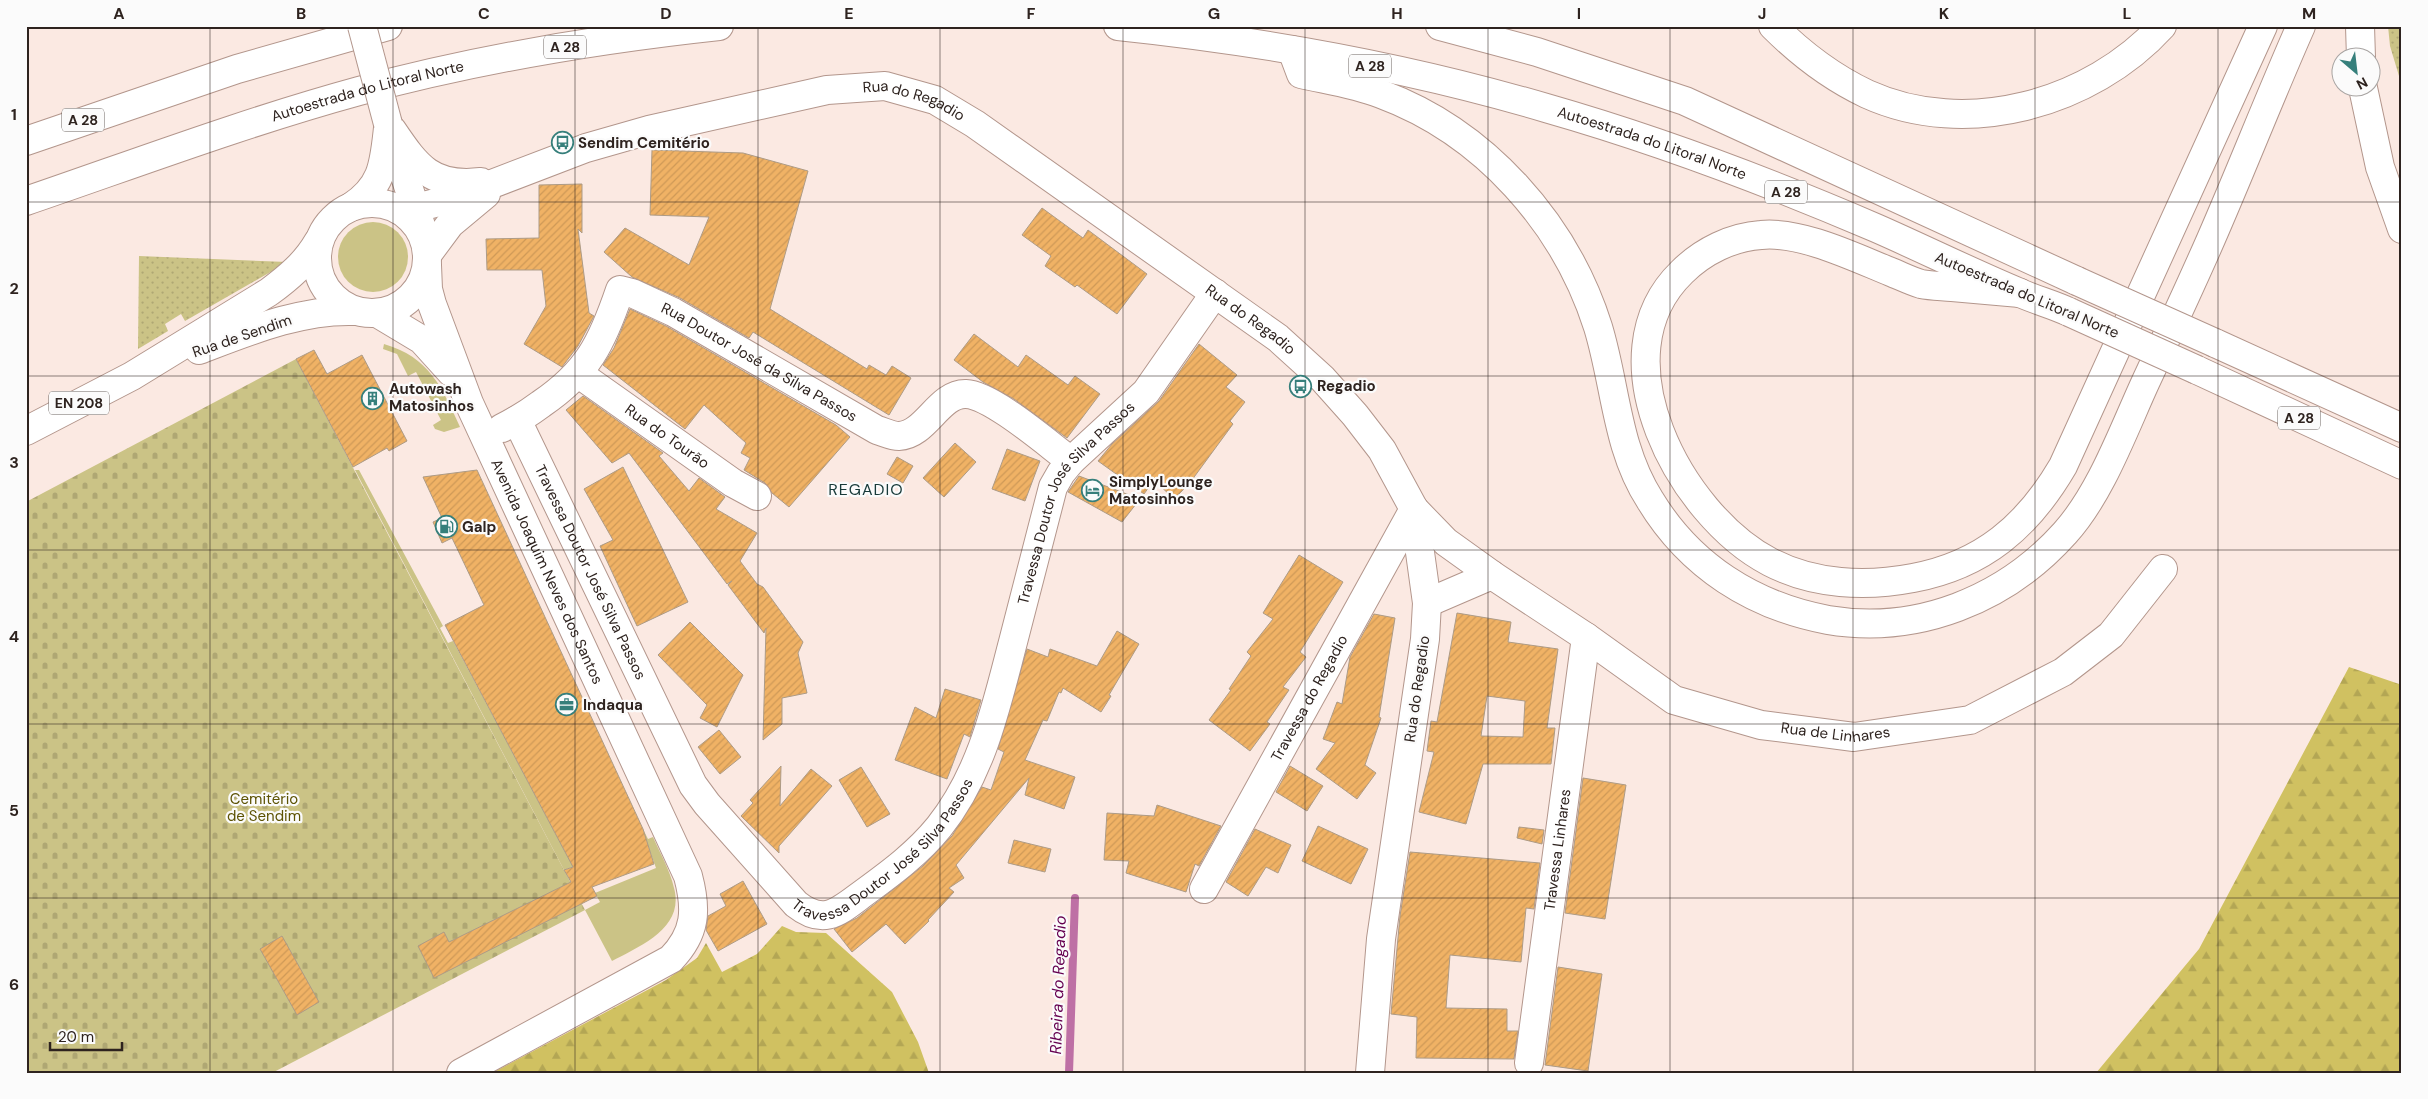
<svg xmlns="http://www.w3.org/2000/svg" width="2428" height="1099" font-family="'DM Sans',sans-serif">
<style>
.grass{fill:url(#grass-dots)}
.forest{fill:url(#forest-firs)}
.cemetery{fill:url(#cemetery-stones)}
.garden{fill:#cbc386}
.lines{fill:none;stroke-linecap:round;stroke-linejoin:round}
.stream{stroke:#be70a5;stroke-width:8}
.building{fill:url(#building-hatch);stroke:#ad9b86;fill-rule:evenodd}
.minor-casing{stroke:#b3968c;stroke-width:30}
.major-casing{stroke:#b3968c;stroke-width:30}
.highway-casing{stroke:#b3968c;stroke-width:30}
.minor{stroke:#fff;stroke-width:28}
.major{stroke:#fff;stroke-width:28}
.highway{stroke:#fff;stroke-width:28}
.major-bridge-casing{stroke:#b3968c;stroke-width:30;stroke-linecap:butt}
.highway-bridge-casing{stroke:#b3968c;stroke-width:30;stroke-linecap:butt}
.major-bridge{stroke:#fff;stroke-width:28}
.highway-bridge{stroke:#fff;stroke-width:28}
.grid{fill:none;stroke:#2e231f;stroke-width:1;stroke-opacity:0.55}
.labels{text-anchor:middle;dominant-baseline:central;stroke-width:4.5;stroke-linejoin:round;paint-order:stroke}
.shield{fill:#fbfbfb;stroke:#6c6461;stroke-width:1}
.shield-label{font-size:14px;font-weight:bold;fill:#2e231f}
.street-label{font-size:15px;fill:#2e231f;stroke:#fbfbfb}
.poi-label{font-size:15px;font-weight:bold;fill:#2e231f;stroke:#fbfbfb;text-anchor:start}
.park-label{font-size:15px;fill:#5d5304;stroke:#fbfbfb}
.neighbourhood-label{font-size:16px;letter-spacing:1px;fill:#183a39;stroke:#fbfbfb}
.water-label{font-size:16px;font-style:italic;fill:#650050;stroke:#fbfbfb}
.neatline{fill:none;stroke:#2e231f;stroke-width:2}
.grid-label{font-size:16px;text-anchor:middle;font-weight:bold;fill:#2e231f}
</style>
<defs>
<pattern id="grass-dots" width="8" height="8" patternUnits="userSpaceOnUse" patternTransform="scale(1.25)"><rect width="8" height="8" fill="#cbc386"/><path d="M2 2h.1M6 6h.1" fill="none" stroke="#afa773" stroke-width="1.8" stroke-linecap="round"/></pattern>
<pattern id="forest-firs" width="22" height="20" patternUnits="userSpaceOnUse" patternTransform="scale(1.25)"><rect width="22" height="20" fill="#d0c161"/><path d="M5 1l3.5 6h-7zM16 11l3.5 6h-7z" fill="#b3a654"/></pattern>
<pattern id="cemetery-stones" width="16" height="16" patternUnits="userSpaceOnUse" patternTransform="scale(1.25)"><rect width="16" height="16" fill="#cbc386"/><path d="M2 7V4a2 2 0 0 1 4 0v3zM10 15v-3a2 2 0 0 1 4 0v3z" fill="#afa773"/></pattern>
<pattern id="building-hatch" width="6" height="6" patternUnits="userSpaceOnUse" patternTransform="scale(1.25)"><rect width="6" height="6" fill="#f0b265"/><path d="M-1 1l2-2M0 6l6-6M5 7l2-2" fill="none" stroke="#ce9957"/></pattern>
</defs>
<rect width="100%" height="100%" fill="#fbe9e2"/>
<g class="grass">
<path d="M 2388,26 L 2402,26 L 2402,86 L 2390,46 Z"/>
<path d="M 139,256 L 288,262 L 185,321 L 181,314 L 165,324 L 168,331 L 138,349 Z"/>
</g>
<g class="forest">
<path d="M 2349,667 L 2402,685 L 2402,1073 L 2096,1073 L 2199,949 Z"/>
<path d="M 782,926 L 796,932 L 826,933 L 892,992 L 918,1042 L 929,1073 L 492,1073 L 666,980 L 697,958 L 706,943 L 722,972 L 757,954 Z"/>
</g>
<path class="cemetery" d="M 296,359 L 585,910 L 272,1073 L 26,1073 L 26,502 Z"/>
<g class="garden">
<circle cx="373" cy="257" r="35"/>
<path d="M 384,344 C 429,357 442,387 460,427 L 444,432 L 435,429 L 433,425 L 441,420 L 416,372 L 408,376 L 397,354 L 383,349 Z"/>
<path d="M 355,470 L 359,470 L 443,626 L 440,628 L 448,643 L 453,641 L 568,857 L 643,829 L 648,839 L 653,837 C 660,853 670,870 674,888 C 685,928 640,946 612,961 L 585,910 L 600,902 L 595,893 L 656,868 L 646,840 L 564,870 Z"/>
</g>
<g class="lines">
<path class="stream" d="M 1069,1073 L 1075,898"/>
</g>
<g class="building">
<path d="M 652,150 L 743,153 L 808,171 L 770,309 L 867,369 L 869,365 L 886,375 L 892,366 L 911,378 L 889,415 L 753,332 L 749,338 L 680,298 L 632,277 L 604,252 L 625,228 L 689,265 L 709,217 L 650,215 Z"/>
<path d="M 582,184 L 582,233 L 578,229 L 589,313 L 594,316 L 578,346 L 562,367 L 524,344 L 546,306 L 542,270 L 487,270 L 486,239 L 539,238 L 539,185 Z"/>
<path d="M 1042,208 L 1083,238 L 1088,230 L 1147,274 L 1117,314 L 1077,285 L 1075,287 L 1045,266 L 1051,256 L 1022,235 Z"/>
<path d="M 630,309 L 666,326 L 836,425 L 850,437 L 789,507 L 772,493 L 765,483 L 744,470 L 750,458 L 741,453 L 746,443 L 704,405 L 685,429 L 603,365 L 614,348 Z"/>
<path d="M 974,334 L 1018,367 L 1026,355 L 1068,385 L 1075,376 L 1100,394 L 1067,438 L 1014,399 L 983,382 L 954,360 Z"/>
<path d="M 1199,344 L 1237,375 L 1226,387 L 1245,402 L 1230,421 L 1233,424 L 1189,484 L 1174,499 L 1154,480 L 1144,494 L 1098,461 L 1112,444 L 1159,401 Z"/>
<path d="M 314,350 L 327,374 L 362,355 L 407,441 L 389,451 L 387,448 L 353,467 L 296,359 Z"/>
<path d="M 583,396 L 663,453 L 659,456 L 689,491 L 699,478 L 725,497 L 716,509 L 757,533 L 740,561 L 757,584 L 763,587 L 803,642 L 798,653 L 807,693 L 782,698 L 782,724 L 763,740 L 766,628 L 764,633 L 728,585 L 732,581 L 727,584 L 629,453 L 612,463 L 566,410 Z"/>
<path d="M 955,443 L 976,462 L 944,497 L 923,478 Z"/>
<path d="M 1007,449 L 1040,461 L 1025,501 L 992,489 Z"/>
<path d="M 897,457 L 913,466 L 903,483 L 887,474 Z"/>
<path d="M 623,467 L 688,602 L 637,626 L 600,546 L 613,540 L 584,489 Z"/>
<path d="M 477,470 L 643,829 L 654,864 L 592,887 L 597,896 L 434,978 L 418,946 L 444,932 L 449,942 L 571,882 L 564,870 L 573,867 L 445,625 L 484,605 L 452,538 L 442,543 L 433,522 L 442,518 L 423,477 Z"/>
<path d="M 1079,476 L 1140,499 L 1122,522 L 1068,492 Z"/>
<path d="M 1299,555 L 1343,582 L 1300,652 L 1306,657 L 1283,687 L 1289,690 L 1267,722 L 1270,724 L 1250,751 L 1209,720 L 1231,690 L 1229,689 L 1251,656 L 1247,652 L 1273,619 L 1263,613 Z"/>
<path d="M 1457,613 L 1511,622 L 1508,642 L 1558,649 L 1547,728 L 1555,728 L 1551,764 L 1483,764 L 1466,824 L 1419,812 L 1434,752 L 1427,751 L 1431,721 L 1437,722 ZM 1487,696 L 1525,701 L 1523,737 L 1481,736 Z"/>
<path d="M 1374,614 L 1395,618 L 1379,717 L 1381,718 L 1365,765 L 1376,773 L 1357,799 L 1316,769 L 1335,743 L 1323,739 L 1337,702 L 1342,704 L 1350,657 Z"/>
<path d="M 690,622 L 743,675 L 717,727 L 700,718 L 707,705 L 658,655 Z"/>
<path d="M 1117,631 L 1139,644 L 1109,695 L 1111,696 L 1101,712 L 1063,688 L 1061,693 L 1059,692 L 1047,721 L 1043,720 L 1025,760 L 1075,777 L 1064,809 L 1025,795 L 1029,778 L 956,865 L 964,878 L 949,888 L 954,892 L 928,920 L 929,921 L 905,944 L 886,924 L 852,952 L 834,929 L 857,918 L 923,866 L 952,836 L 982,787 L 991,790 L 1004,752 L 998,749 L 1027,649 L 1048,657 L 1050,649 L 1097,666 Z"/>
<path d="M 945,689 L 981,700 L 970,737 L 964,734 L 947,779 L 895,760 L 915,707 L 936,718 Z"/>
<path d="M 719,730 L 741,757 L 720,774 L 698,747 Z"/>
<path d="M 781,766 L 780,806 L 811,769 L 832,786 L 779,846 L 779,853 L 741,816 L 753,803 L 750,800 Z"/>
<path d="M 1290,766 L 1323,786 L 1307,811 L 1276,792 Z"/>
<path d="M 861,767 L 890,814 L 867,827 L 839,780 Z"/>
<path d="M 1583,778 L 1626,785 L 1605,919 L 1565,913 Z"/>
<path d="M 1157,805 L 1221,826 L 1199,866 L 1195,864 L 1186,892 L 1126,873 L 1129,861 L 1104,860 L 1107,813 L 1154,816 Z"/>
<path d="M 1318,826 L 1368,849 L 1351,884 L 1302,861 Z"/>
<path d="M 1519,827 L 1544,830 L 1542,844 L 1517,838 Z"/>
<path d="M 1255,829 L 1291,845 L 1278,873 L 1266,867 L 1248,896 L 1226,882 Z"/>
<path d="M 1014,840 L 1051,849 L 1045,872 L 1008,863 Z"/>
<path d="M 1410,852 L 1540,863 L 1534,909 L 1526,908 L 1521,962 L 1450,955 L 1446,1008 L 1507,1009 L 1507,1031 L 1518,1031 L 1514,1059 L 1416,1058 L 1417,1017 L 1391,1014 L 1400,916 Z"/>
<path d="M 743,881 L 767,924 L 718,951 L 706,930 L 708,916 L 726,906 L 720,894 Z"/>
<path d="M 282,936 L 319,1002 L 297,1015 L 260,949 Z"/>
<path d="M 1558,967 L 1602,974 L 1588,1071 L 1545,1065 Z"/>
</g>
<g class="lines">
<defs>
<g id="minor">
<path d="M 392,130 C 417,167 432,188 481,182"/>
<path id="s1" d="M 398,209 L 416,208 L 458,197 L 586,148 L 649,130 L 827,90 L 885,86 L 935,100 L 975,124 L 1278,338 L 1322,378 L 1355,415 L 1382,450 L 1414,509 L 1427,603 L 1425,639 L 1381,939 L 1370,1073"/>
<path d="M 427,255 L 450,224 L 486,194"/>
<path id="s2" d="M 427,265 L 428,289 L 432,304 L 469,403 L 688,876 C 697,910 696,933 671,959 L 461,1073"/>
<path d="M 377,313 L 422,340 L 451,372"/>
<path id="s3" d="M 579,374 L 733,483 L 757,496"/>
<path id="s4" d="M 517,420 L 693,785 L 707,804 L 796,904 C 825,927 839,911 865,892 C 891,873 918,853 939,827 C 982,773 996,707 1013,642 C 1026,590 1040,539 1053,487 L 1061,473 L 1071,461 L 1146,392 L 1215,293"/>
<path id="s5" d="M 502,428 C 516,421 529,413 541,404 C 588,372 602,343 620,290 L 632,293 L 673,312 L 877,430 C 884,432 892,436 899,436 C 926,435 939,393 966,394 C 992,395 1049,445 1071,461"/>
<path id="s6" d="M 1414,509 L 1446,542 L 1492,575 L 1586,637 L 1674,700 L 1761,725 L 1854,737 L 1970,720 L 2063,672 L 2111,635 L 2163,569"/>
<path d="M 1427,603 L 1492,575"/>
<path id="s7" d="M 1204,889 L 1414,509"/>
<path id="s8" d="M 1529,1063 L 1586,637"/>
</g>
<g id="major">
<path d="M 388,124 L 423,232"/>
<circle cx="372" cy="258" r="55"/>
<path d="M 351,207 C 383,186 384,164 388,128"/>
<path d="M 199,350 C 249,331 301,309 355,311"/>
<path d="M 26,431 L 132,376 L 269,292 C 288,278 306,263 318,242"/>
</g>
<g id="highway">
<path id="s9" d="M 1118,26 C 1262,41 1407,67 1546,108 C 1658,140 1769,182 1876,228 C 1924,249 1970,272 2018,292 C 2035,300 2052,304 2069,312"/>
<path d="M 1440,26 L 1537,52 L 1685,101 L 2077,281"/>
<path d="M 1773,26 C 1801,54 1831,77 1867,94 C 1966,139 2091,104 2162,26"/>
<path d="M 2360,26 L 2361,58"/>
<path d="M 1292,50 L 1301,74 C 1327,80 1355,84 1381,94 C 1484,132 1565,223 1598,327 C 1616,386 1616,447 1650,500 C 1690,566 1753,606 1828,620 C 1917,635 2005,600 2065,533 C 2101,493 2123,431 2146,381 C 2168,334 2190,287 2211,239 C 2242,168 2270,96 2301,26"/>
<path d="M 2363,88 L 2380,167 L 2402,229"/>
<path d="M 26,141 L 237,69 L 388,26"/>
<path id="s10" d="M 26,201 C 137,163 246,122 359,91 C 477,59 598,39 719,26"/>
<path d="M 2020,293 C 1997,291 1975,289 1952,287 C 1942,286 1931,286 1921,284 C 1911,281 1901,276 1891,272 C 1854,257 1801,231 1761,235 C 1732,237 1703,251 1682,272 C 1595,356 1680,515 1770,562 C 1814,585 1866,587 1913,578 C 1983,565 2028,526 2063,466 L 2263,26"/>
<path d="M 2215,343 L 2402,428"/>
<path d="M 2197,370 L 2402,465"/>
</g>
</defs>
<use href="#minor" class="minor-casing"/>
<use href="#major" class="major-casing"/>
<use href="#highway" class="highway-casing"/>
<use href="#minor" class="minor"/>
<use href="#major" class="major"/>
<use href="#highway" class="highway"/>
<defs>
<path id="major-bridge" d="M 362,26 L 388,124"/>
<g id="highway-bridge">
<path d="M 2077,281 L 2215,343"/>
<path d="M 2069,312 L 2197,370"/>
</g>
</defs>
<use href="#major-bridge" class="major-bridge-casing"/>
<use href="#highway-bridge" class="highway-bridge-casing"/>
<use href="#major-bridge" class="major-bridge"/>
<use href="#highway-bridge" class="highway-bridge"/>
</g>
<path class="grid" d="M 210,26 L 210,1073M 393,26 L 393,1073M 575,26 L 575,1073M 758,26 L 758,1073M 940,26 L 940,1073M 1123,26 L 1123,1073M 1305,26 L 1305,1073M 1488,26 L 1488,1073M 1670,26 L 1670,1073M 1853,26 L 1853,1073M 2035,26 L 2035,1073M 2218,26 L 2218,1073M 26,202 L 2402,202M 26,376 L 2402,376M 26,550 L 2402,550M 26,724 L 2402,724M 26,898 L 2402,898"/>
<defs>
<symbol id="bus-ring" viewBox="-11 -11 22 22"><circle r="9.5" fill="#fbfbfb" stroke="#367f7b" stroke-width="1.5"/><path d="M-5-6H5V4H4V6H2V4H-2V6H-4V4H-5ZM-3.5-4V0h7V-4ZM-3.5 1.2v1.5H-2V1.2ZM2 1.2v1.5H3.5V1.2Z" fill="#367f7b"/></symbol>
<symbol id="building-ring" viewBox="-11 -11 22 22"><circle r="9.5" fill="#fbfbfb" stroke="#367f7b" stroke-width="1.5"/><path d="M-4-6H4V6H1V3H-1V6H-4ZM-2.5-4.3h1.7v1.8h-1.7ZM.8-4.3h1.7v1.8H.8ZM-2.5-1h1.7V.8h-1.7ZM.8-1h1.7V.8H.8Z" fill="#367f7b"/></symbol>
<symbol id="hotel-ring" viewBox="-11 -11 22 22"><circle r="9.5" fill="#fbfbfb" stroke="#367f7b" stroke-width="1.5"/><path d="M-6-4.5h1.5V1H6V5H4.5V3h-9V5H-6ZM-4 0a1.8 1.8 0 1 1 3.6 0ZM.5 0V-2.5h3Q6-2.5 6 0Z" fill="#367f7b"/></symbol>
<symbol id="fuel-ring" viewBox="-11 -11 22 22"><circle r="9.5" fill="#fbfbfb" stroke="#367f7b" stroke-width="1.5"/><path d="M-5.5-6h7V0h2V4h1.3V-2.5L3-4.5l.8-.8L6-3V5H2.5V1h-1V6h-7ZM-4.2-4.7v3.2H.2V-4.7Z" fill="#367f7b"/></symbol>
<symbol id="office-ring" viewBox="-11 -11 22 22"><circle r="9.5" fill="#fbfbfb" stroke="#367f7b" stroke-width="1.5"/><path d="M-6-3h4V-5.5h4V-3h4V5H-6ZM-1-4.5V-3h2v-1.5ZM-6 0V1H6V0Z" fill="#367f7b"/></symbol>
</defs>
<g fill-rule="evenodd">
<use href="#bus-ring" x="550" y="130" width="25" height="25"/>
<use href="#bus-ring" x="1288" y="374" width="25" height="25"/>
<use href="#building-ring" x="360" y="386" width="25" height="25"/>
<use href="#hotel-ring" x="1080" y="478" width="25" height="25"/>
<use href="#fuel-ring" x="434" y="514" width="25" height="25"/>
<use href="#office-ring" x="554" y="692" width="25" height="25"/>
</g>
<g class="labels">
<g class="shield">
<rect x="544" y="35.5" width="42" height="23" rx="4"/>
<rect x="1349" y="54.5" width="42" height="23" rx="4"/>
<rect x="62" y="108.5" width="42" height="23" rx="4"/>
<rect x="1765" y="180.5" width="42" height="23" rx="4"/>
<rect x="49" y="391.5" width="60" height="23" rx="4"/>
<rect x="2278" y="406.5" width="42" height="23" rx="4"/>
</g>
<g class="shield-label">
<text x="565" y="47">A 28</text>
<text x="1370" y="66">A 28</text>
<text x="83" y="120">A 28</text>
<text x="1786" y="192">A 28</text>
<text x="79" y="403">EN 208</text>
<text x="2299" y="418">A 28</text>
</g>
<g class="street-label">
<text stroke="none"><textPath href="#s10" startOffset="359">Autoestrada do Litoral Norte</textPath></text>
<text stroke="none"><textPath href="#s1" startOffset="536">Rua do Regadio</textPath></text>
<text stroke="none"><textPath href="#s9" startOffset="548">Autoestrada do Litoral Norte</textPath></text>
<text transform="translate(2027 295) rotate(23)">Autoestrada do Litoral Norte</text>
<text stroke="none"><textPath href="#s1" startOffset="941">Rua do Regadio</textPath></text>
<text transform="translate(242 336) rotate(-19)">Rua de Sendim</text>
<text stroke="none"><textPath href="#s5" startOffset="345">Rua Doutor José da Silva Passos</textPath></text>
<text stroke="none"><textPath href="#s3" startOffset="108">Rua do Tourão</textPath></text>
<text stroke="none"><textPath href="#s4" startOffset="1098">Travessa Doutor José Silva Passos</textPath></text>
<text stroke="none"><textPath href="#s2" startOffset="331">Avenida Joaquim Neves dos Santos</textPath></text>
<text stroke="none"><textPath href="#s4" startOffset="169">Travessa Doutor José Silva Passos</textPath></text>
<text transform="translate(1417 689) rotate(-82)">Rua do Regadio</text>
<text stroke="none"><textPath href="#s7" startOffset="218">Travessa do Regadio</textPath></text>
<text stroke="none"><textPath href="#s6" startOffset="489">Rua de Linhares</textPath></text>
<text stroke="none"><textPath href="#s4" startOffset="678">Travessa Doutor José Silva Passos</textPath></text>
<text stroke="none"><textPath href="#s8" startOffset="215">Travessa Linhares</textPath></text>
</g>
<g class="poi-label">
<text x="578" y="143">Sendim Cemitério</text>
<text x="1317" y="386">Regadio</text>
<text x="389" y="389">Autowash<tspan x="389" dy="17">Matosinhos</tspan></text>
<text x="1109" y="482">SimplyLounge<tspan x="1109" dy="17">Matosinhos</tspan></text>
<text x="462" y="527">Galp</text>
<text x="583" y="705">Indaqua</text>
</g>
<g class="park-label">
<text x="264" y="799">Cemitério<tspan x="264" dy="17">de Sendim</tspan></text>
</g>
<g class="neighbourhood-label">
<text x="866" y="489">REGADIO</text>
</g>
<g class="water-label">
<text transform="translate(1058 985) rotate(-88)">Ribeira do Regadio</text>
</g>
</g>
<rect width="2428" height="1099" fill="none" stroke="#fbfbfb" stroke-width="55"/>
<g transform="translate(2356 72) rotate(152)"><circle r="24" fill="#fbfbfb" stroke="#a9a5a3"/>
<path d="M0-4L9 19L0 12L-9 19Z" fill="#367f7b"/>
<text y="-8" font-size="14" font-weight="bold" text-anchor="middle" fill="#2e231f">N</text>
</g>
<path d="M50 1042v8h72v-8" fill="none" stroke="#2e231f" stroke-width="2.5"/>
<text x="58" y="1042" font-size="15" fill="#2e231f" stroke="#fbfbfb" stroke-width="4" paint-order="stroke">20 m</text>
<rect x="28" y="28" width="2372" height="1044" class="neatline"/>
<g class="grid-label">
<text x="119" y="19">A</text>
<text x="301" y="19">B</text>
<text x="484" y="19">C</text>
<text x="666" y="19">D</text>
<text x="849" y="19">E</text>
<text x="1031" y="19">F</text>
<text x="1214" y="19">G</text>
<text x="1397" y="19">H</text>
<text x="1579" y="19">I</text>
<text x="1762" y="19">J</text>
<text x="1944" y="19">K</text>
<text x="2127" y="19">L</text>
<text x="2309" y="19">M</text>
<text x="14" y="120">1</text>
<text x="14" y="294">2</text>
<text x="14" y="468">3</text>
<text x="14" y="642">4</text>
<text x="14" y="816">5</text>
<text x="14" y="990">6</text>
</g>
</svg>
